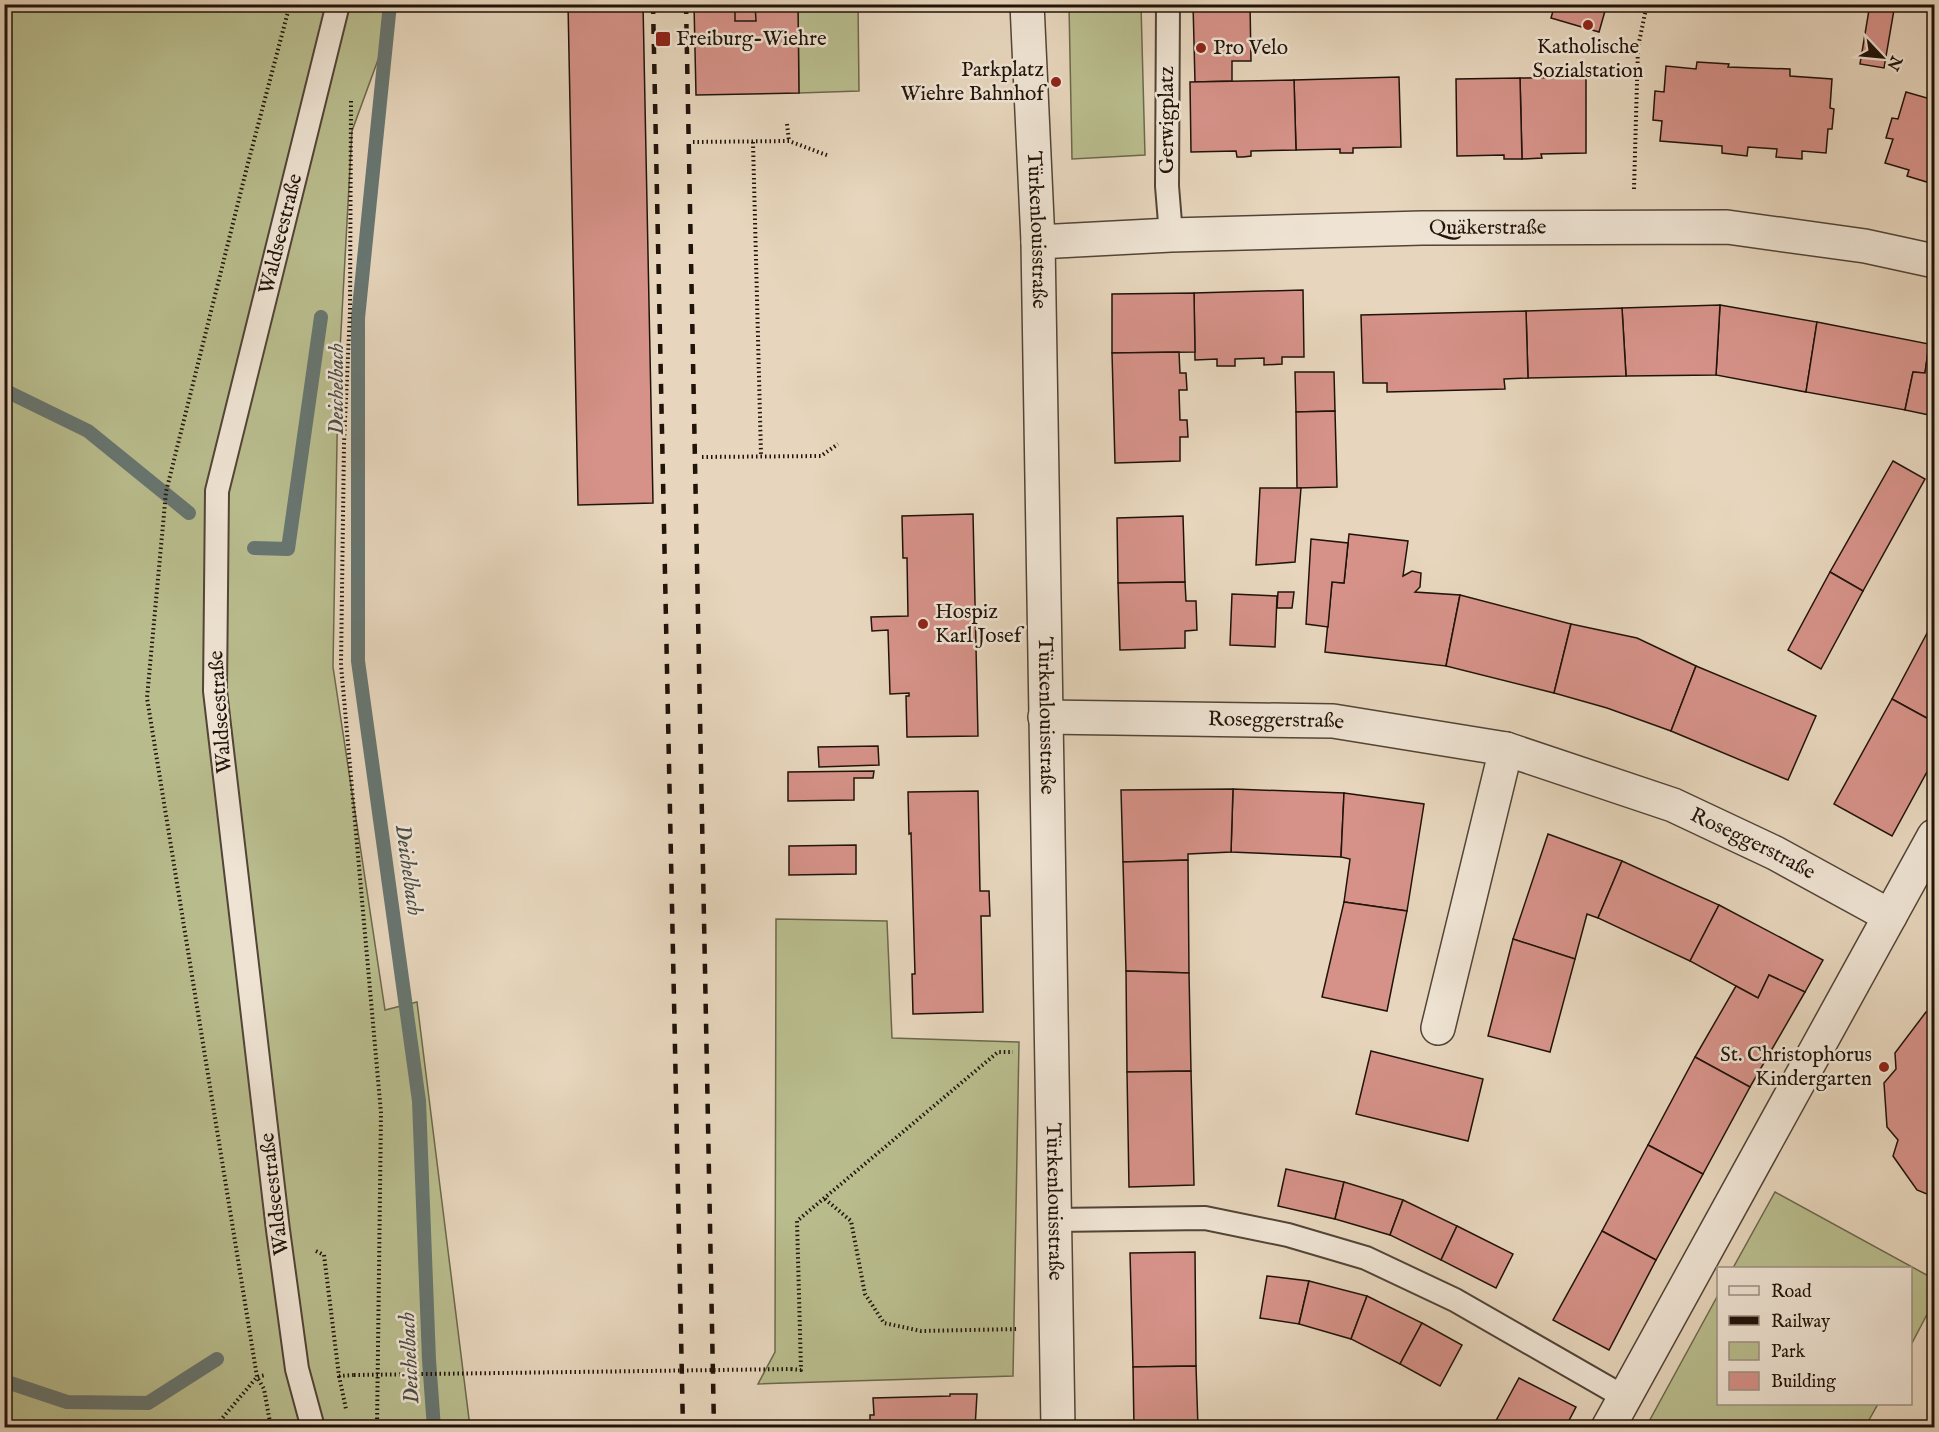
<svg xmlns="http://www.w3.org/2000/svg" width="1939" height="1432" font-family="'IM FELL English',serif">
<style>
.green{fill:#b9bd8e;stroke:#6c684c;stroke-width:1.5}
.lines{fill:none;stroke-linecap:round;stroke-linejoin:round}
.stream{stroke:#677671;stroke-width:14}
.building{fill:#d69289;stroke:#20130a;stroke-width:1.5}
.lane-casing{stroke:#524437;stroke-width:26}
.street-casing{stroke:#524437;stroke-width:36}
.path{stroke:#20130a;stroke-width:4;stroke-dasharray:1.5 3;stroke-linecap:butt}
.lane{stroke:#efe4d4;stroke-width:22}
.street{stroke:#efe4d4;stroke-width:33}
.rail{stroke:#20130a;stroke-width:4.5;stroke-dasharray:10 10;stroke-linecap:butt}
.path-bridge{stroke:#20130a;stroke-width:4;stroke-dasharray:1.5 3;stroke-linecap:butt}
.poi-dot{fill:#8f2418;stroke:#efe4d4;stroke-width:2}
.labels{text-anchor:middle;dominant-baseline:central;stroke-width:5;stroke-linejoin:round;paint-order:stroke}
.poi-label{font-size:21px;fill:#20130a;stroke:#efe4d4;text-anchor:start}
.street-label{font-size:21px;fill:#20130a;stroke:#efe4d4}
.water-label{font-size:22px;font-style:italic;fill:#4a4d46;stroke:#efe4d4}
</style>
<rect width="100%" height="100%" fill="#e7d6bd"/>
<filter id="stains"><feTurbulence type="fractalNoise" baseFrequency=".00333" numOctaves="4"/><feColorMatrix values="0 0 0 0 .2 0 0 0 0 .09 0 0 0 0 .02 0 0 0 .5 -.17"/></filter>
<radialGradient id="worn" r=".72"><stop offset=".6" stop-color="#630" stop-opacity="0"/><stop offset="1" stop-color="#630" stop-opacity=".3"/></radialGradient>
<g class="green">
<path d="M 5,5 L 398,5 L 352,131 L 338,386 L 333,667 L 385,1010 L 417,1002 L 470,1427 L 5,1428 Z"/>
<path d="M 798,5 L 858,5 L 859,91 L 799,93 Z"/>
<path d="M 1069,5 L 1141,5 L 1145,155 L 1072,159 Z"/>
<path d="M 776,919 L 887,921 L 892,1038 L 1019,1042 L 1013,1376 L 758,1384 L 775,1352 Z"/>
<path d="M 1775,1192 L 1934,1279 L 1934,1301 L 1911,1345 L 1910,1268 L 1733,1268 Z"/>
<path d="M 1718,1295 L 1718,1404 L 1878,1404 L 1865,1427 L 1646,1427 Z"/>
</g>
<g class="lines">
<g class="stream">
<path d="M 390,4 L 358,318 L 358,661 L 419,1101 L 429,1360 L 434,1428"/>
<path d="M 4,390 L 88,431 L 189,513"/>
<path d="M 254,548 L 288,549 L 321,317"/>
<path d="M 4,1381 L 67,1402 L 148,1403 L 217,1359"/>
</g>
</g>
<g class="building">
<path d="M 568,4 L 643,4 L 653,503 L 578,505 Z"/>
<path d="M 694,4 L 798,4 L 799,93 L 696,95 Z"/>
<path d="M 735,4 L 755,4 L 756,21 L 735,21 Z"/>
<path d="M 1193,4 L 1250,4 L 1251,61 L 1232,61 L 1232,81 L 1195,82 Z"/>
<path d="M 1555,4 L 1607,4 L 1599,32 L 1551,18 Z"/>
<path d="M 1870,4 L 1895,4 L 1884,68 L 1860,64 Z"/>
<path d="M 1697,62 L 1729,64 L 1728,67 L 1790,69 L 1790,76 L 1832,79 L 1830,108 L 1834,109 L 1832,129 L 1828,129 L 1826,153 L 1802,151 L 1802,159 L 1776,157 L 1777,149 L 1748,147 L 1747,156 L 1722,153 L 1722,146 L 1660,141 L 1662,121 L 1653,120 L 1655,91 L 1664,92 L 1666,66 L 1696,69 Z"/>
<path d="M 1399,77 L 1401,147 L 1353,148 L 1353,153 L 1340,153 L 1340,149 L 1296,150 L 1294,80 Z"/>
<path d="M 1586,77 L 1586,153 L 1541,154 L 1542,158 L 1522,159 L 1520,78 Z"/>
<path d="M 1520,78 L 1522,159 L 1504,159 L 1504,155 L 1457,156 L 1456,79 Z"/>
<path d="M 1294,80 L 1296,150 L 1251,151 L 1251,156 L 1243,157 L 1237,157 L 1236,151 L 1191,152 L 1190,82 Z"/>
<path d="M 1906,92 L 1934,100 L 1934,176 L 1930,183 L 1907,176 L 1909,170 L 1885,163 L 1893,139 L 1886,138 L 1892,118 L 1898,119 Z"/>
<path d="M 1303,290 L 1304,357 L 1282,357 L 1282,364 L 1264,365 L 1264,358 L 1235,359 L 1235,366 L 1217,366 L 1217,359 L 1195,360 L 1194,293 Z"/>
<path d="M 1194,293 L 1195,352 L 1112,353 L 1112,294 Z"/>
<path d="M 1720,305 L 1817,322 L 1806,392 L 1716,375 Z"/>
<path d="M 1720,305 L 1716,375 L 1626,376 L 1622,308 Z"/>
<path d="M 1622,308 L 1626,376 L 1528,378 L 1526,311 Z"/>
<path d="M 1526,311 L 1528,378 L 1504,379 L 1505,389 L 1387,392 L 1387,383 L 1363,383 L 1361,315 Z"/>
<path d="M 1817,322 L 1929,344 L 1925,373 L 1913,372 L 1905,410 L 1806,392 Z"/>
<path d="M 1929,344 L 1934,345 L 1934,416 L 1905,410 L 1913,372 L 1925,373 Z"/>
<path d="M 1179,352 L 1180,373 L 1186,373 L 1187,390 L 1179,390 L 1180,420 L 1187,420 L 1188,437 L 1180,437 L 1180,461 L 1115,463 L 1112,353 Z"/>
<path d="M 1295,372 L 1334,372 L 1335,411 L 1296,412 Z"/>
<path d="M 1335,411 L 1337,487 L 1297,488 L 1296,412 Z"/>
<path d="M 1893,461 L 1925,479 L 1863,591 L 1830,572 Z"/>
<path d="M 1260,488 L 1301,488 L 1295,562 L 1256,565 Z"/>
<path d="M 973,514 L 978,736 L 907,737 L 906,696 L 909,696 L 909,693 L 890,694 L 888,630 L 872,631 L 871,617 L 908,616 L 907,558 L 903,558 L 902,516 Z"/>
<path d="M 1183,516 L 1185,582 L 1118,583 L 1117,518 Z"/>
<path d="M 1349,534 L 1408,541 L 1403,576 L 1412,571 L 1421,573 L 1420,587 L 1415,592 L 1460,595 L 1446,666 L 1325,652 L 1332,582 L 1344,583 Z"/>
<path d="M 1311,539 L 1348,543 L 1344,583 L 1332,582 L 1328,627 L 1306,624 Z"/>
<path d="M 1830,572 L 1863,591 L 1821,669 L 1788,650 Z"/>
<path d="M 1185,582 L 1186,601 L 1196,601 L 1197,630 L 1185,631 L 1185,648 L 1120,650 L 1118,583 Z"/>
<path d="M 1278,592 L 1294,592 L 1292,608 L 1277,608 Z"/>
<path d="M 1232,594 L 1277,596 L 1275,647 L 1230,645 Z"/>
<path d="M 1460,595 L 1571,624 L 1554,693 L 1446,666 Z"/>
<path d="M 1934,620 L 1934,722 L 1892,699 Z"/>
<path d="M 1571,624 L 1637,638 L 1696,666 L 1671,731 L 1607,708 L 1554,693 Z"/>
<path d="M 1696,666 L 1816,716 L 1788,780 L 1671,731 Z"/>
<path d="M 1892,699 L 1934,722 L 1934,759 L 1892,836 L 1834,804 Z"/>
<path d="M 878,746 L 879,765 L 819,767 L 818,747 Z"/>
<path d="M 874,771 L 873,778 L 854,778 L 854,800 L 788,801 L 788,772 Z"/>
<path d="M 1233,789 L 1344,793 L 1341,857 L 1231,852 Z"/>
<path d="M 1233,789 L 1231,852 L 1188,854 L 1188,860 L 1123,862 L 1121,790 Z"/>
<path d="M 978,791 L 980,891 L 989,891 L 990,916 L 981,916 L 983,1012 L 913,1014 L 912,974 L 915,974 L 911,833 L 909,834 L 908,792 Z"/>
<path d="M 1344,793 L 1424,804 L 1407,911 L 1344,902 L 1350,859 L 1341,857 Z"/>
<path d="M 1548,834 L 1622,861 L 1598,918 L 1587,914 L 1575,959 L 1513,939 Z"/>
<path d="M 856,845 L 856,874 L 789,875 L 789,846 Z"/>
<path d="M 1188,860 L 1189,973 L 1126,971 L 1123,862 Z"/>
<path d="M 1622,861 L 1719,905 L 1690,961 L 1598,918 Z"/>
<path d="M 1344,902 L 1407,911 L 1387,1011 L 1322,997 Z"/>
<path d="M 1719,905 L 1823,960 L 1805,992 L 1769,975 L 1758,998 L 1690,961 Z"/>
<path d="M 1513,939 L 1575,959 L 1550,1052 L 1488,1036 Z"/>
<path d="M 1126,971 L 1189,973 L 1191,1071 L 1127,1072 Z"/>
<path d="M 1769,975 L 1805,992 L 1750,1087 L 1695,1057 L 1736,986 L 1758,998 Z"/>
<path d="M 1934,1011 L 1934,1197 L 1917,1190 L 1893,1156 L 1898,1140 L 1887,1127 L 1884,1083 L 1896,1069 L 1895,1053 L 1926,1012 Z"/>
<path d="M 1371,1051 L 1483,1079 L 1468,1141 L 1356,1114 Z"/>
<path d="M 1695,1057 L 1750,1087 L 1703,1174 L 1648,1145 Z"/>
<path d="M 1191,1071 L 1194,1185 L 1129,1187 L 1127,1072 Z"/>
<path d="M 1648,1145 L 1703,1174 L 1656,1260 L 1602,1231 Z"/>
<path d="M 1286,1169 L 1344,1182 L 1335,1219 L 1278,1206 Z"/>
<path d="M 1344,1182 L 1403,1200 L 1390,1235 L 1335,1219 Z"/>
<path d="M 1403,1200 L 1457,1226 L 1441,1260 L 1390,1235 Z"/>
<path d="M 1457,1226 L 1513,1254 L 1496,1288 L 1441,1260 Z"/>
<path d="M 1602,1231 L 1656,1260 L 1609,1350 L 1553,1320 Z"/>
<path d="M 1195,1252 L 1196,1366 L 1133,1367 L 1130,1253 Z"/>
<path d="M 1267,1276 L 1309,1281 L 1299,1324 L 1260,1318 Z"/>
<path d="M 1309,1281 L 1367,1296 L 1351,1339 L 1299,1324 Z"/>
<path d="M 1367,1296 L 1422,1323 L 1400,1364 L 1351,1339 Z"/>
<path d="M 1422,1323 L 1462,1345 L 1440,1386 L 1400,1364 Z"/>
<path d="M 1196,1366 L 1198,1428 L 1134,1428 L 1133,1367 Z"/>
<path d="M 1519,1378 L 1576,1407 L 1565,1428 L 1492,1428 Z"/>
<path d="M 950,1394 L 977,1394 L 975,1428 L 870,1428 L 870,1415 L 874,1415 L 873,1398 L 950,1396 Z"/>
</g>
<g class="lines">
<defs>
<g id="lane">
<path d="M 1168,4 L 1167,186 L 1171,235"/>
<path d="M 1055,1220 L 1205,1218 L 1288,1235 L 1366,1258 L 1455,1300 L 1624,1397"/>
<path id="s1" d="M 313,1428 L 297,1369 L 278,1230 L 215,691 L 217,491 L 338,4"/>
</g>
<g id="street">
<path id="s2" d="M 1027,4 L 1038,242 L 1058,1428"/>
<path id="s3" d="M 1038,242 L 1171,235 L 1422,228 L 1727,227 L 1865,246 L 1934,261"/>
<path id="s4" d="M 1045,717 L 1333,721 L 1506,749 L 1673,805 L 1775,853 L 1890,916"/>
<path d="M 1438,1028 L 1506,749"/>
<path d="M 1608,1428 L 1934,836"/>
</g>
</defs>
<use href="#lane" class="lane-casing"/>
<use href="#street" class="street-casing"/>
<g class="path">
<path d="M 351,101 L 350,312 L 344,443 L 341,665 L 381,1113 L 377,1428"/>
<path d="M 787,124 L 789,141"/>
<path d="M 693,142 L 789,141 L 829,156"/>
<path d="M 753,142 L 761,455"/>
<path d="M 1634,189 L 1638,47 L 1647,4"/>
<path d="M 702,457 L 821,456 L 838,444"/>
<path d="M 825,1199 L 851,1221 L 865,1294 L 884,1323 L 921,1331 L 1018,1329"/>
<path d="M 316,1251 L 324,1255 L 339,1376 L 354,1375"/>
<path d="M 791,1369 L 801,1370 L 797,1221 L 998,1052 L 1013,1052"/>
<path d="M 339,1376 L 346,1409"/>
<path d="M 214,1428 L 257,1377 L 265,1375"/>
<path d="M 271,1428 L 264,1389 L 257,1377 L 147,698 L 166,492 L 247,167 L 290,4"/>
</g>
<use href="#lane" class="lane"/>
<use href="#street" class="street"/>
<g class="rail">
<path d="M 653,4 L 683,1428"/>
<path d="M 686,4 L 714,1428"/>
</g>
<path class="path-bridge" d="M 354,1375 L 791,1369"/>
</g>
<g class="poi-dot">
<circle cx="1588" cy="25" r="6"/>
<rect x="655" y="31" width="16" height="16" rx="3"/>
<circle cx="1201" cy="48" r="6"/>
<circle cx="1056" cy="82" r="6"/>
<circle cx="923" cy="624" r="6"/>
<circle cx="1884" cy="1067" r="6"/>
</g>
<g class="labels">
<g class="poi-label">
<text x="676" y="39">Freiburg-Wiehre</text>
<text x="1588" y="47" text-anchor="middle">Katholische<tspan x="1588" dy="24">Sozialstation</tspan></text>
<text x="1213" y="48">Pro Velo</text>
<text x="1044" y="70" text-anchor="end">Parkplatz<tspan x="1044" dy="24">Wiehre Bahnhof</tspan></text>
<text x="935" y="612">Hospiz<tspan x="935" dy="24">Karl Josef</tspan></text>
<text x="1872" y="1055" text-anchor="end">St. Christophorus<tspan x="1872" dy="24">Kindergarten</tspan></text>
</g>
<g class="street-label">
<text transform="translate(1167 120) rotate(-90)">Gerwigplatz</text>
<text stroke="none"><textPath href="#s3" startOffset="450">Quäkerstraße</textPath></text>
<text stroke="none"><textPath href="#s2" startOffset="226">Türkenlouisstraße</textPath></text>
<text stroke="none"><textPath href="#s1" startOffset="1209">Waldseestraße</textPath></text>
<text transform="translate(221 712) rotate(-94)">Waldseestraße</text>
<text stroke="none"><textPath href="#s2" startOffset="712">Türkenlouisstraße</textPath></text>
<text stroke="none"><textPath href="#s4" startOffset="231">Roseggerstraße</textPath></text>
<text stroke="none"><textPath href="#s4" startOffset="728">Roseggerstraße</textPath></text>
<text transform="translate(275 1194) rotate(-97)">Waldseestraße</text>
<text stroke="none"><textPath href="#s2" startOffset="1198">Türkenlouisstraße</textPath></text>
</g>
<g class="water-label">
<text transform="translate(337 389) rotate(-90)">Deichelbach</text>
<text transform="translate(408 870) rotate(82)">Deichelbach</text>
<text transform="translate(410 1358) rotate(-93)">Deichelbach</text>
</g>
</g>
<rect width="1939" height="1432" fill="none" stroke="#e7d6bd" stroke-width="24"/>
<rect x="6" y="6" width="1927" height="1420" fill="none" stroke="#20130a" stroke-width="3"/>
<rect x="12" y="12" width="1915" height="1408" fill="none" stroke="#20130a" stroke-width="1.5"/>
<rect x="1717" y="1267" width="195" height="138" fill="#efe4d4" stroke="#9c9083" stroke-width="1.5"/>
<rect x="1729" y="1286" width="30" height="9" fill="#efe4d4" stroke="#9c9083" stroke-width="1.5"/>
<text x="1771" y="1297" font-size="18" fill="#20130a">Road</text>
<rect x="1729" y="1316" width="30" height="9" fill="#20130a" stroke="#9c9083" stroke-width="1.5"/>
<text x="1771" y="1327" font-size="18" fill="#20130a">Railway</text>
<rect x="1729" y="1342" width="30" height="18" fill="#b9bd8e" stroke="#9c9083" stroke-width="1.5"/>
<text x="1771" y="1357" font-size="18" fill="#20130a">Park</text>
<rect x="1729" y="1372" width="30" height="18" fill="#d69289" stroke="#9c9083" stroke-width="1.5"/>
<text x="1771" y="1387" font-size="18" fill="#20130a">Building</text>
<g transform="translate(1882 57) rotate(116)" stroke="#efe4d4" stroke-width="4.5" paint-order="stroke">
<path d="M0-4.5L10 22L0 15L-10 22Z" fill="#20130a"/>
<text y="-9" font-size="16" font-weight="bold" text-anchor="middle" fill="#20130a">N</text>
</g>
<rect width="100%" height="100%" filter="url(#stains)"/>
<rect width="100%" height="100%" fill="url(#worn)"/>
</svg>
